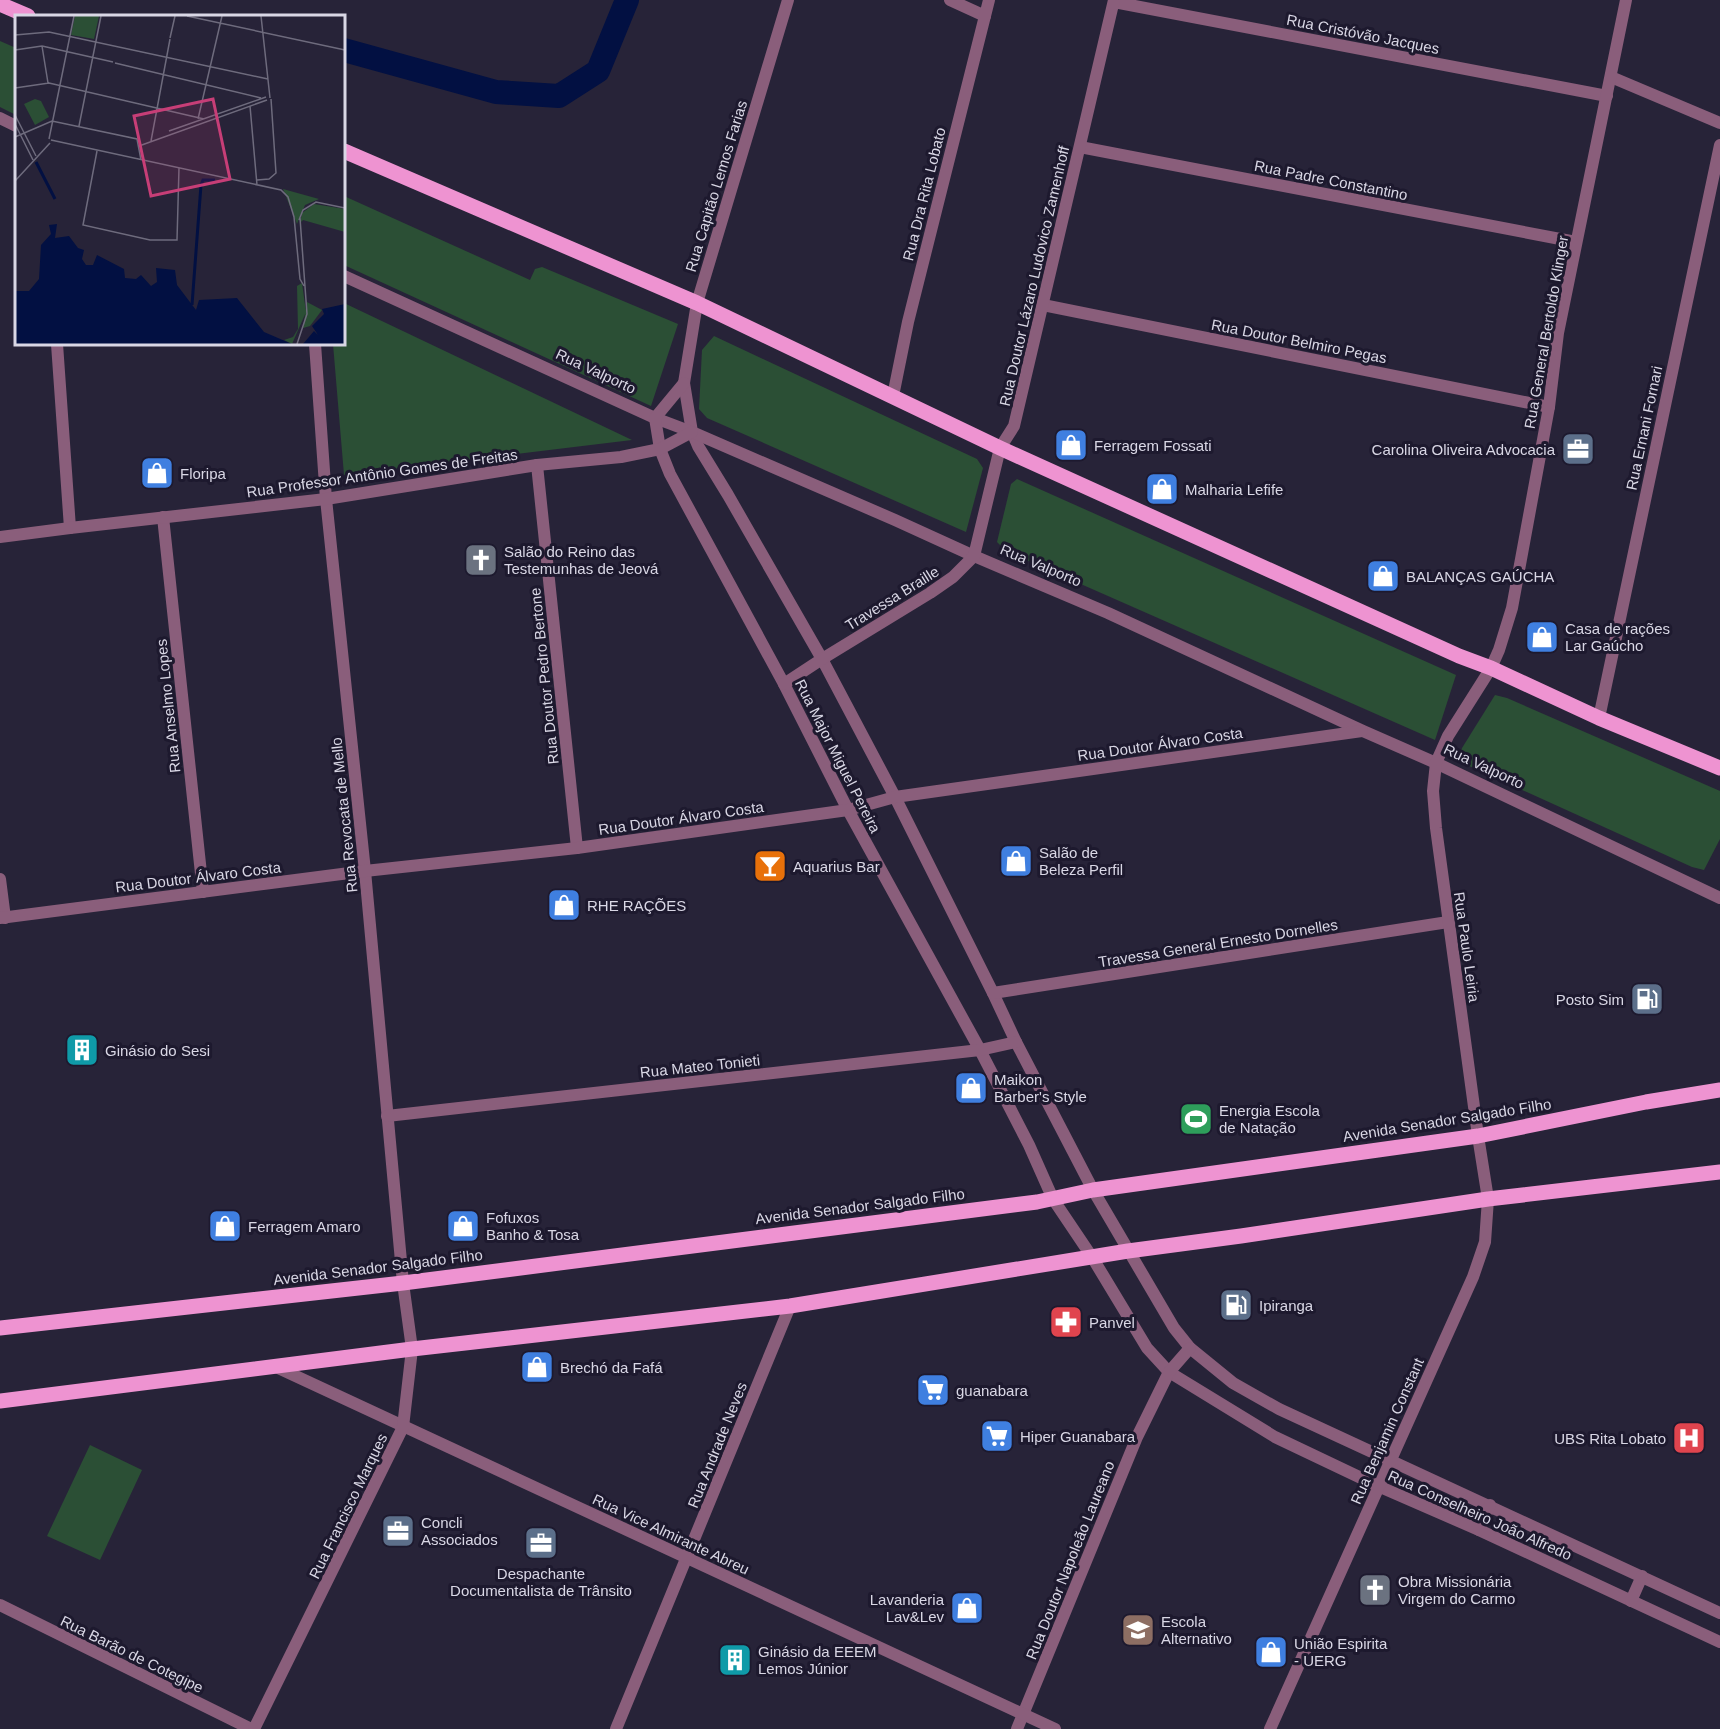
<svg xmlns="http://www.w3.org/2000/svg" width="1720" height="1729" font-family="Helvetica,sans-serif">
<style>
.green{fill:#2b4f35}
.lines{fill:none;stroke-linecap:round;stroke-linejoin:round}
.canal{stroke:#021042;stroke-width:24}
.minor{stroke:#8a5e7b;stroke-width:12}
.tertiary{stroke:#8a5e7b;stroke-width:12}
.primary{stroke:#ee93d1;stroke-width:15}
.labels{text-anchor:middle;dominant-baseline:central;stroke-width:6;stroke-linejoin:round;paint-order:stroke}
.street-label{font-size:15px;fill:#d9d7e5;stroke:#1d192e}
.poi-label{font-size:15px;fill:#d9d7e5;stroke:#1d192e;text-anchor:start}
.inset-river{fill:none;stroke:#021042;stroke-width:3}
.inset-road{fill:none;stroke:#6e6b7d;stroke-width:1.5}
.view{fill:#c73e77;fill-opacity:0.15;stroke:#c73e77;stroke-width:3}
.inset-edge{fill:none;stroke:#d9d7e5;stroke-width:3}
</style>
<rect width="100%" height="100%" fill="#272338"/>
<g class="green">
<path d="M 0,41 L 16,48 L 16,115 L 0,107 Z"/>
<path d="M 344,196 L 530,280 L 535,269 L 542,267 L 678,324 L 651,406 L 344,265 Z"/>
<path d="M 344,303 L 632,440 L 344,475 L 333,344 L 344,344 Z"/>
<path d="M 714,336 L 977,459 L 983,468 L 966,532 L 707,418 L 699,409 L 702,350 Z"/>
<path d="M 1017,479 L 1456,675 L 1435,740 L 1006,551 L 997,542 L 1011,484 Z"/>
<path d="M 1495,695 L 1507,698 L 1720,791 L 1720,839 L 1704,870 L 1692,867 L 1467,765 L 1459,758 L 1462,748 Z"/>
<path d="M 90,1445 L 142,1470 L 100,1560 L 47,1536 Z"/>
</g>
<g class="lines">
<path class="canal" d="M 344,50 L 496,92 L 559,96 L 598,71 L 627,0"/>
<g class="minor">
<path d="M 788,0 L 697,303 L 684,383 L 692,432 L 698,446 L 728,495 L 822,659 L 895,797 L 993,993 L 1016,1042 L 1093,1190 L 1174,1328 L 1190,1348 L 1233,1383 L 1279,1409 L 1720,1613"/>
<path d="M 950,0 L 985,16"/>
<path d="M 1114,2 L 1607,96"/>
<path d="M 1611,77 L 1720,123"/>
<path d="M 0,118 L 16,126"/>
<path d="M 1080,147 L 1576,242"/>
<path d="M 344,276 L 655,418 L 692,432 L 895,520 L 974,556 L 1108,613 L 1363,731 L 1436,763 L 1720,898"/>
<path d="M 1043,305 L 1549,407"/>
<path d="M 57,344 L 70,528"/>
<path d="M 315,344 L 326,499 L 365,871 L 403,1283"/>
<path d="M 684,383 L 655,418 L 660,449 L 670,474 L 784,684 L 848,810 L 980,1050 L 1029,1145 L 1053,1199 L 1092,1257 L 1147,1348 L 1169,1372 L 1275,1437 L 1378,1486 L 1479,1530 L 1720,1642"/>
<path d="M 893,396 L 908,322 L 989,0"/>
<path d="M 537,465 L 577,848"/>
<path d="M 163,517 L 203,892"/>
<path d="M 0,537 L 70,528 L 326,499 L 537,465 L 621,457 L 660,449 L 692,432"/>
<path d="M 784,684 L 822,659 L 930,593 L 953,577 L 974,556 L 1000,448"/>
<path d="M 1599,718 L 1720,145"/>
<path d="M 0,879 L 5,918"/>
<path d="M 0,918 L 365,871 L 577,848 L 848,810 L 895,797 L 1362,731"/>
<path d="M 993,993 L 1448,922"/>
<path d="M 387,1116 L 980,1050 L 1016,1042"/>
<path d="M 1478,1136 L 1436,828 L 1433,791 L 1436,763 L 1448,736 L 1491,668 L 1499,650 L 1512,608 L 1549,407 L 1558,333 L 1626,0"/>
<path d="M 1479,1530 L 1490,1505"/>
<path d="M 1631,1601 L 1642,1576"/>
<path d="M 0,1605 L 251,1729"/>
<path d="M 616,1729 L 790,1306"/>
<path d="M 1017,1729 L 1137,1437 L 1169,1372 L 1190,1348"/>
</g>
<g class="tertiary">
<path d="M 1000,448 L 1014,426 L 1114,0"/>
<path d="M 274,1366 C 534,1489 795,1608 1055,1729"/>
<path d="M 254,1729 L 403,1427 L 412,1349 L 403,1283"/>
<path d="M 1270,1729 L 1473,1277 L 1485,1242 L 1488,1199 L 1478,1136"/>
</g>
<g class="primary">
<path d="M 0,4 L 28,16"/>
<path d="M 344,151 L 697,303 L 1000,448 L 1459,656 L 1491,668 L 1599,718 L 1720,768"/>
<path d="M 0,1328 L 403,1283 L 1037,1202 L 1093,1190 L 1478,1136 L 1646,1102 L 1720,1090"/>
<path d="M 0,1401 L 412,1349 L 790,1306 L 1128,1251 L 1241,1236 L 1488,1199 L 1720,1172"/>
</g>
</g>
<defs>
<symbol id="shop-square" viewBox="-11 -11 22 22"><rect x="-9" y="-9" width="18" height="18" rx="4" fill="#3f7fe0" stroke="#1d192e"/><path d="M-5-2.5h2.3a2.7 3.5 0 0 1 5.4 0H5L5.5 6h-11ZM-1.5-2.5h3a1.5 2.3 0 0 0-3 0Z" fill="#fff"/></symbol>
<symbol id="office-square" viewBox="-11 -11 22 22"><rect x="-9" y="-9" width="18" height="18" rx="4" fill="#5c6f8a" stroke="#1d192e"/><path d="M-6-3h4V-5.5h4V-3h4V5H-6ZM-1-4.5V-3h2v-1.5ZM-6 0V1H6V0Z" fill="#fff"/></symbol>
<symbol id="church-square" viewBox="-11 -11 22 22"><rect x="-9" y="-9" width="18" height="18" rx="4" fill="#6b7280" stroke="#1d192e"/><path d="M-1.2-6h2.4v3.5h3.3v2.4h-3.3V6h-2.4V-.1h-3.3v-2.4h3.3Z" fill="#fff"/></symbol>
<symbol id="bar-square" viewBox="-11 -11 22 22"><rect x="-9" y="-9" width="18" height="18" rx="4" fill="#e8710a" stroke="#1d192e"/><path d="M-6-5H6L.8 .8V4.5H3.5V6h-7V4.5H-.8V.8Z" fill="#fff"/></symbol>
<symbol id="fuel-square" viewBox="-11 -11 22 22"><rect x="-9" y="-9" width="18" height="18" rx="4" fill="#5c6f8a" stroke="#1d192e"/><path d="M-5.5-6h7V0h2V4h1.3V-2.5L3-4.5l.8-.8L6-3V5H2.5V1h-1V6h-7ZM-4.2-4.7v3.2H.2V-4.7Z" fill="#fff"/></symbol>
<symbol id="building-square" viewBox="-11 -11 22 22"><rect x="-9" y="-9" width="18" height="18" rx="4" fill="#0f9aa8" stroke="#1d192e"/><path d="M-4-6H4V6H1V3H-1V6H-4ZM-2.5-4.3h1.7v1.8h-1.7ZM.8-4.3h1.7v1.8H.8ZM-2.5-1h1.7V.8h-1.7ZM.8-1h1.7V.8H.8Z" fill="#fff"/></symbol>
<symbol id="stadium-square" viewBox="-11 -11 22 22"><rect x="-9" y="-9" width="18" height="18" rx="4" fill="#2e9e5b" stroke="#1d192e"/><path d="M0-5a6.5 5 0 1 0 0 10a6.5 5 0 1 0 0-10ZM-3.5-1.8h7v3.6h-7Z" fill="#fff"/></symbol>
<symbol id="pharmacy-square" viewBox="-11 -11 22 22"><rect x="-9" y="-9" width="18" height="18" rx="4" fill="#e0444e" stroke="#1d192e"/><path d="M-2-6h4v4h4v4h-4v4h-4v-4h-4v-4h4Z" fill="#fff"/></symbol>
<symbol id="supermarket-square" viewBox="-11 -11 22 22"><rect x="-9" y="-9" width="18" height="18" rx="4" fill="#3f7fe0" stroke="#1d192e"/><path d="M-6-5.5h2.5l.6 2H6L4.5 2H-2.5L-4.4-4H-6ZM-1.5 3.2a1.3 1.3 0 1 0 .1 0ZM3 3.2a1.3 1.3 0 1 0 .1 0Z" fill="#fff"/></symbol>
<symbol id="hospital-square" viewBox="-11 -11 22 22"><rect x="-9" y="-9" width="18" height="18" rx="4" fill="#e0444e" stroke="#1d192e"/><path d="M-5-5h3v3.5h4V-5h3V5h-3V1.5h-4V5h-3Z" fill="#fff"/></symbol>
<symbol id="school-square" viewBox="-11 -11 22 22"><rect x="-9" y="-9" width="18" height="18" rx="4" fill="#8d6e63" stroke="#1d192e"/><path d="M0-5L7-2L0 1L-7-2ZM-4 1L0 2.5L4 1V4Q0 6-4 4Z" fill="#fff"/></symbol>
</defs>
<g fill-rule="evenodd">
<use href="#shop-square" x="1052" y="426" width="38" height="38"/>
<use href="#office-square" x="1559" y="430" width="38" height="38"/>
<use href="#shop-square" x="138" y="454" width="38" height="38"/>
<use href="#shop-square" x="1143" y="470" width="38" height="38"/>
<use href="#church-square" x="462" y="541" width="38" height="38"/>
<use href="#shop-square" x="1364" y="557" width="38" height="38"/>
<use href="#shop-square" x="1523" y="618" width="38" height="38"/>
<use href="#shop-square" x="997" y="842" width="38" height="38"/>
<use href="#bar-square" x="751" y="847" width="38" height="38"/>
<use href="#shop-square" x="545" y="886" width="38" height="38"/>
<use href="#fuel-square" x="1628" y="980" width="38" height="38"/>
<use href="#building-square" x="63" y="1031" width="38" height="38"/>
<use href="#shop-square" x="952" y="1069" width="38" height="38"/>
<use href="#stadium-square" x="1177" y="1100" width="38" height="38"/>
<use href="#shop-square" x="206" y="1207" width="38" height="38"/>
<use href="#shop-square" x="444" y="1207" width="38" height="38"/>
<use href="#fuel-square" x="1217" y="1286" width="38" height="38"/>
<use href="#pharmacy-square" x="1047" y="1303" width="38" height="38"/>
<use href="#shop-square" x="518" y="1348" width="38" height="38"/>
<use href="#supermarket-square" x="914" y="1371" width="38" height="38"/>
<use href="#supermarket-square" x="978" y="1417" width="38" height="38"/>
<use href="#hospital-square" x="1670" y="1419" width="38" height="38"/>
<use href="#office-square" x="379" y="1512" width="38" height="38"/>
<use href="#office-square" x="522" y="1524" width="38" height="38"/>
<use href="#church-square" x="1356" y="1571" width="38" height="38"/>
<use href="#shop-square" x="948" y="1589" width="38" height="38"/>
<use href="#school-square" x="1119" y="1611" width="38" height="38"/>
<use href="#shop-square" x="1252" y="1633" width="38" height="38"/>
<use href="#building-square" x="716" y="1641" width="38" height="38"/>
</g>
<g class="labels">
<g class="street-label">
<text transform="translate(1363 34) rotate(11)">Rua Cristóvão Jacques</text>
<text transform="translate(1331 180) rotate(11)">Rua Padre Constantino</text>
<text transform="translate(716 186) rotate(-73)">Rua Capitão Lemos Farias</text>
<text transform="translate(924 194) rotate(-76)">Rua Dra Rita Lobato</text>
<text transform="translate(1034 276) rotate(-77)">Rua Doutor Lázaro Ludovico Zamenhoff</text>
<text transform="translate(1546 332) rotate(-80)">Rua General Bertoldo Klinger</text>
<text transform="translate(1299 341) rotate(11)">Rua Doutor Belmiro Pegas</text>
<text transform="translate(596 371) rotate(25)">Rua Valporto</text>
<text transform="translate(1644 428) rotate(-78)">Rua Ernani Fornari</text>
<text transform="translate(382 473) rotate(-8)">Rua Professor Antônio Gomes de Freitas</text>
<text transform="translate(1041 565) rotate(23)">Rua Valporto</text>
<text transform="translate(892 598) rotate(-32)">Travessa Braille</text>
<text transform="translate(544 676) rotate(-96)">Rua Doutor Pedro Bertone</text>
<text transform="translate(168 706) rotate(-96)">Rua Anselmo Lopes</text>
<text transform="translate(1160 744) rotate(-8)">Rua Doutor Álvaro Costa</text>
<text transform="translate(838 756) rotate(63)">Rua Major Miguel Pereira</text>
<text transform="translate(1484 766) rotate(25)">Rua Valporto</text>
<text transform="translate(344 815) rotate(-96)">Rua Revocata de Mello</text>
<text transform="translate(681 818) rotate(-8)">Rua Doutor Álvaro Costa</text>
<text transform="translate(198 877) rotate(-7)">Rua Doutor Álvaro Costa</text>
<text transform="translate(1218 943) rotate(-9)">Travessa General Ernesto Dornelles</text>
<text transform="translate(1467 947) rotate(82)">Rua Paulo Leiria</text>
<text transform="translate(700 1066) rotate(-6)">Rua Mateo Tonieti</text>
<text transform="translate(1447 1120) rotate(-9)">Avenida Senador Salgado Filho</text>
<text transform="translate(860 1206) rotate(-7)">Avenida Senador Salgado Filho</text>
<text transform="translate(378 1267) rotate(-7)">Avenida Senador Salgado Filho</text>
<text transform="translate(1387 1431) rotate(-66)">Rua Benjamin Constant</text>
<text transform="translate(717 1445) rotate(-68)">Rua Andrade Neves</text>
<text transform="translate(348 1506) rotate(-64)">Rua Francisco Marques</text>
<text transform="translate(1480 1515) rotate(24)">Rua Conselheiro João Alfredo</text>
<text transform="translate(671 1534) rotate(25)">Rua Vice Almirante Abreu</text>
<text transform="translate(1070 1560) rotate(-68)">Rua Doutor Napoleão Laureano</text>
<text transform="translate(132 1654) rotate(26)">Rua Barão de Cotegipe</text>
</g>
<g class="poi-label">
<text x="1094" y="445">Ferragem Fossati</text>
<text x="1555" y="449" text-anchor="end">Carolina Oliveira Advocacia</text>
<text x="180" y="473">Floripa</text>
<text x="1185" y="489">Malharia Lefife</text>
<text x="504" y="551">Salão do Reino das<tspan x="504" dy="17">Testemunhas de Jeová</tspan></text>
<text x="1406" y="576">BALANÇAS GAÚCHA</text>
<text x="1565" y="628">Casa de rações<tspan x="1565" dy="17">Lar Gaúcho</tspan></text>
<text x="1039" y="852">Salão de<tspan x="1039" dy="17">Beleza Perfil</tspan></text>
<text x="793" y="866">Aquarius Bar</text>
<text x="587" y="905">RHE RAÇÕES</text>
<text x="1624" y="999" text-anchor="end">Posto Sim</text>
<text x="105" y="1050">Ginásio do Sesi</text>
<text x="994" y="1079">Maikon<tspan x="994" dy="17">Barber's Style</tspan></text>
<text x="1219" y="1110">Energia Escola<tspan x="1219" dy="17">de Natação</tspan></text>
<text x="486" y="1217">Fofuxos<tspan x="486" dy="17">Banho &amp; Tosa</tspan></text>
<text x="248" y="1226">Ferragem Amaro</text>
<text x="1259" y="1305">Ipiranga</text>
<text x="1089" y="1322">Panvel</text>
<text x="560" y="1367">Brechó da Fafá</text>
<text x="956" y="1390">guanabara</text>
<text x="1020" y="1436">Hiper Guanabara</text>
<text x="1666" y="1438" text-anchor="end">UBS Rita Lobato</text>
<text x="421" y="1522">Concli<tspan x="421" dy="17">Associados</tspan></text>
<text x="541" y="1573" text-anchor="middle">Despachante<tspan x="541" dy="17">Documentalista de Trânsito</tspan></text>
<text x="1398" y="1581">Obra Missionária<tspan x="1398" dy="17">Virgem do Carmo</tspan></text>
<text x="944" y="1599" text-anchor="end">Lavanderia<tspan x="944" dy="17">Lav&amp;Lev</tspan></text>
<text x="1161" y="1621">Escola<tspan x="1161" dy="17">Alternativo</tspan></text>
<text x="1294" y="1643">União Espirita<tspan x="1294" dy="17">- UERG</tspan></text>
<text x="758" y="1651">Ginásio da EEEM<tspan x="758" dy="17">Lemos Júnior</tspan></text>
</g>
</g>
<g transform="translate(15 15)">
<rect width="330" height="330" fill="#272338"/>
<path d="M 60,1 L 84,1 L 79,24 L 56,20 ZM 20,84 L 26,86 L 34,102 L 20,110 L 9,89 ZM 268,174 L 304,184 L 290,190 L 282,209 ZM 299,189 L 330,194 L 330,217 L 288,205 L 285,208 L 287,198 ZM 287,268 L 291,297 L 277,329 L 269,325 L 278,322 L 283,314 L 282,271 ZM 292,287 L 307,295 L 295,311 L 288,313 Z" fill="#2b4f35"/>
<path d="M 42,209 L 40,223 L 54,221 L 63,233 L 69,235 L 67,244 L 71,250 L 78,250 L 82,240 L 109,254 L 110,263 L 121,264 L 126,260 L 136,271 L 142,267 L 141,253 L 160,255 L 162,270 L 181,295 L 184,285 L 222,283 L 249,317 L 277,329 L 0,329 L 0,276 L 14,276 L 24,264 L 26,230 L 36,219 L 34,210 ZM 330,289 L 330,329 L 288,329 L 299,316 L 303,320 L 297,311 L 309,299 L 307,294 Z" fill="#021042"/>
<path class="inset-river" d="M 21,147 L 40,184M 177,290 L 186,170 L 188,165 L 200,165"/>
<path class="inset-road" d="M 172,1 L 330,35M 246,1 L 255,83M 0,20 L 34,17 L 253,64M 155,23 L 160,1M 27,31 L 98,47M 27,31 L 33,68M 0,35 L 27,31M 100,48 L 246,83M 0,73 L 34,68 L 189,104M 235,91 L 242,170M 0,100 L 21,141M 183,104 L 207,1M 0,109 L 18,145M 64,111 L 86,1M 154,116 L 251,82M 0,122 L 37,106 L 122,124 L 126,145M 34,124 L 59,1M 36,125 L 266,175 L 273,182 L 279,202 L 285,264 L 289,271M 136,126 L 155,24M 124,131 L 252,85M 82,136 L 68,210 L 135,225 L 162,225 L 164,153M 242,165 L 254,164 L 261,158 L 256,84M 0,166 L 35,128M 284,205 L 288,195 L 301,187 L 330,193M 282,329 L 292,299 L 285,203"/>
<path class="view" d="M 198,84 L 215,164 L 136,181 L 119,101 Z"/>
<rect width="330" height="330" class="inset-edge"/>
</g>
</svg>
